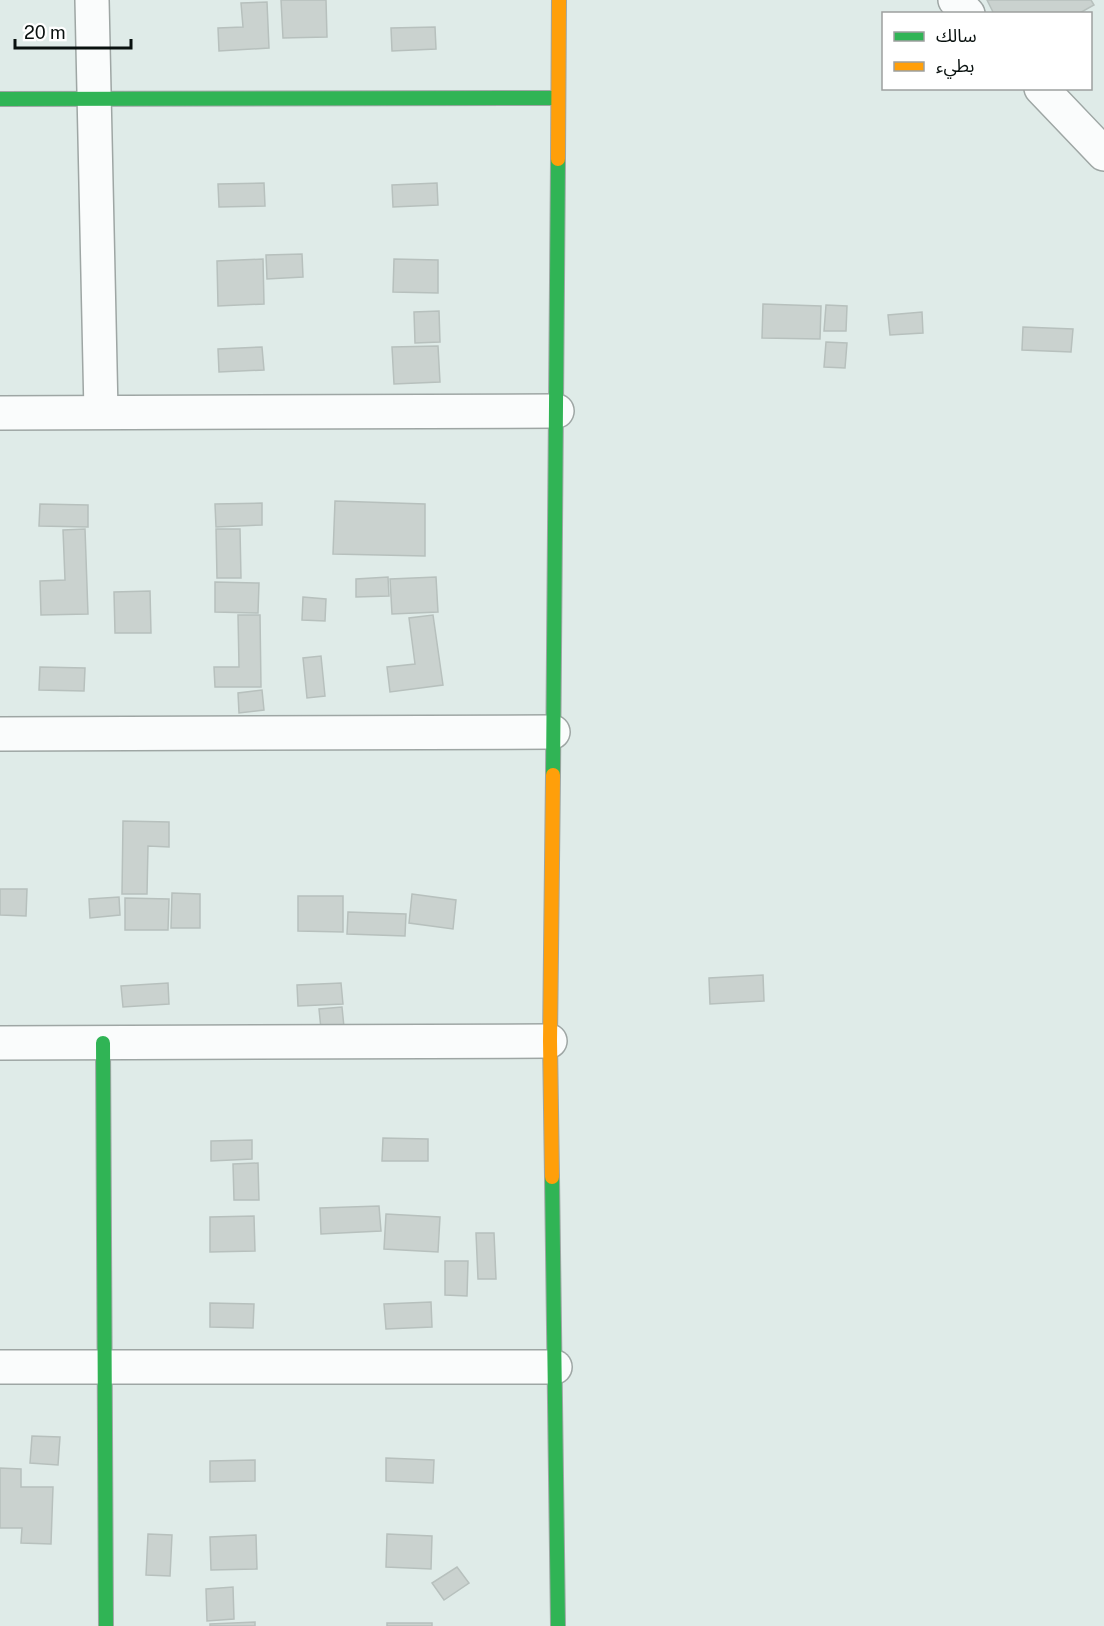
<svg xmlns="http://www.w3.org/2000/svg" width="1104" height="1626" font-family="'Public Sans','Noto Sans Arabic',sans-serif">
<style>
.building{fill:#cad2cf;stroke:#b7c0bd;stroke-width:1.5}
.lines{fill:none;stroke-linecap:round;stroke-linejoin:round}
.street-casing{stroke:#9ea6a4;stroke-width:36}
.fast-casing{stroke:#9ea6a4;stroke-width:16}
.slow-casing{stroke:#9ea6a4;stroke-width:16}
.street{stroke:#fafcfc;stroke-width:33}
.fast{stroke:#30b455;stroke-width:14}
.slow{stroke:#ff9f0a;stroke-width:14}
</style>
<rect width="100%" height="100%" fill="#dfebe8"/>
<g class="building">
<path d="M 281,0 L 326,0 L 327,37 L 283,38 Z"/>
<path d="M 987,0 L 1091,0 L 1094,5 L 1078,14 L 994,14 Z"/>
<path d="M 267,2 L 269,48 L 219,51 L 218,28 L 243,27 L 241,3 Z"/>
<path d="M 435,27 L 436,49 L 392,51 L 391,28 Z"/>
<path d="M 264,183 L 265,206 L 219,207 L 218,184 Z"/>
<path d="M 437,183 L 438,205 L 393,207 L 392,185 Z"/>
<path d="M 302,254 L 303,277 L 267,279 L 266,255 Z"/>
<path d="M 263,259 L 264,304 L 218,306 L 217,261 Z"/>
<path d="M 394,259 L 438,260 L 438,293 L 393,292 Z"/>
<path d="M 763,304 L 821,306 L 820,339 L 762,338 Z"/>
<path d="M 826,305 L 847,306 L 846,331 L 824,331 Z"/>
<path d="M 439,311 L 440,342 L 415,343 L 414,312 Z"/>
<path d="M 922,312 L 923,333 L 890,335 L 888,315 Z"/>
<path d="M 1023,327 L 1073,329 L 1071,352 L 1022,350 Z"/>
<path d="M 826,342 L 847,343 L 845,368 L 824,367 Z"/>
<path d="M 438,346 L 440,382 L 394,384 L 392,347 Z"/>
<path d="M 262,347 L 264,370 L 219,372 L 218,349 Z"/>
<path d="M 335,501 L 425,504 L 425,556 L 333,554 Z"/>
<path d="M 262,503 L 262,525 L 216,527 L 215,504 Z"/>
<path d="M 40,504 L 88,505 L 88,527 L 39,526 Z"/>
<path d="M 85,529 L 88,614 L 41,615 L 40,581 L 65,580 L 63,530 Z"/>
<path d="M 216,529 L 240,529 L 241,578 L 217,578 Z"/>
<path d="M 388,577 L 389,596 L 356,597 L 356,579 Z"/>
<path d="M 436,577 L 438,612 L 392,614 L 390,579 Z"/>
<path d="M 215,582 L 259,583 L 258,613 L 215,612 Z"/>
<path d="M 150,591 L 151,633 L 115,633 L 114,592 Z"/>
<path d="M 303,597 L 326,599 L 325,621 L 302,620 Z"/>
<path d="M 238,615 L 260,615 L 261,687 L 215,687 L 214,667 L 239,667 Z"/>
<path d="M 433,615 L 443,685 L 390,692 L 387,667 L 415,664 L 409,618 Z"/>
<path d="M 321,656 L 325,696 L 307,698 L 303,658 Z"/>
<path d="M 40,667 L 85,668 L 84,691 L 39,690 Z"/>
<path d="M 262,690 L 264,710 L 239,713 L 238,693 Z"/>
<path d="M 123,821 L 169,822 L 169,847 L 148,846 L 147,894 L 122,894 Z"/>
<path d="M 0,889 L 27,889 L 26,916 L 0,915 Z"/>
<path d="M 172,893 L 200,894 L 200,928 L 171,928 Z"/>
<path d="M 412,894 L 456,900 L 453,929 L 409,923 Z"/>
<path d="M 298,896 L 343,896 L 343,932 L 298,931 Z"/>
<path d="M 119,897 L 120,915 L 90,918 L 89,899 Z"/>
<path d="M 125,898 L 169,899 L 168,930 L 125,930 Z"/>
<path d="M 348,912 L 406,914 L 405,936 L 347,934 Z"/>
<path d="M 763,975 L 764,1001 L 710,1004 L 709,978 Z"/>
<path d="M 168,983 L 169,1004 L 123,1007 L 121,986 Z"/>
<path d="M 341,983 L 343,1004 L 298,1006 L 297,985 Z"/>
<path d="M 342,1007 L 344,1027 L 321,1029 L 319,1009 Z"/>
<path d="M 383,1138 L 428,1139 L 428,1161 L 382,1161 Z"/>
<path d="M 252,1140 L 252,1159 L 211,1161 L 211,1141 Z"/>
<path d="M 258,1163 L 259,1200 L 234,1200 L 233,1164 Z"/>
<path d="M 379,1206 L 381,1231 L 321,1234 L 320,1208 Z"/>
<path d="M 386,1214 L 440,1217 L 438,1252 L 384,1249 Z"/>
<path d="M 254,1216 L 255,1251 L 210,1252 L 210,1217 Z"/>
<path d="M 476,1233 L 494,1233 L 496,1279 L 478,1279 Z"/>
<path d="M 445,1261 L 468,1261 L 467,1296 L 445,1295 Z"/>
<path d="M 431,1302 L 432,1327 L 386,1329 L 384,1304 Z"/>
<path d="M 210,1303 L 254,1304 L 253,1328 L 210,1327 Z"/>
<path d="M 32,1436 L 60,1437 L 58,1465 L 30,1463 Z"/>
<path d="M 386,1458 L 434,1460 L 433,1483 L 386,1481 Z"/>
<path d="M 255,1460 L 255,1481 L 210,1482 L 210,1461 Z"/>
<path d="M 0,1468 L 21,1469 L 21,1487 L 53,1487 L 51,1544 L 21,1543 L 22,1528 L 0,1528 Z"/>
<path d="M 148,1534 L 172,1535 L 170,1576 L 146,1575 Z"/>
<path d="M 387,1534 L 432,1536 L 431,1569 L 386,1567 Z"/>
<path d="M 256,1535 L 257,1569 L 211,1570 L 210,1537 Z"/>
<path d="M 457,1567 L 469,1583 L 444,1600 L 432,1583 Z"/>
<path d="M 233,1587 L 234,1619 L 207,1621 L 206,1589 Z"/>
<path d="M 255,1622 L 255,1626 L 210,1626 L 210,1624 Z"/>
<rect x="387" y="1623" width="45" height="3"/>
</g>
<g class="lines">
<defs>
<g id="street">
<path d="M 92,0 L 101,412"/>
<path d="M 955,0 L 968,14"/>
<path d="M 1041,88 L 1104,154"/>
<path d="M 0,413 L 557,411"/>
<path d="M 0,734 L 553,732"/>
<path d="M 0,1043 L 550,1041"/>
<path d="M 0,1367 L 555,1367"/>
</g>
<g id="fast">
<path d="M 0,99 L 558,98"/>
<path d="M 553,775 L 558,159"/>
<path d="M 103,1043 L 106,1626"/>
<path d="M 552,1177 L 558,1626"/>
</g>
<g id="slow">
<path d="M 558,159 L 559,0"/>
<path d="M 552,1177 L 550,1041 L 553,775"/>
</g>
</defs>
<use href="#street" class="street-casing"/>
<use href="#fast" class="fast-casing"/>
<use href="#slow" class="slow-casing"/>
<use href="#street" class="street"/>
<use href="#fast" class="fast"/>
<use href="#slow" class="slow"/>
</g>
<rect x="882" y="12" width="210" height="78" fill="#ffffff" stroke="#9da09f" stroke-width="1.5"/>
<rect x="894" y="32" width="30" height="9" fill="#30b455" stroke="#9da09f" stroke-width="1.5"/>
<text x="936" y="42" font-size="18" fill="#09110f">سالك</text>
<rect x="894" y="62" width="30" height="9" fill="#ff9f0a" stroke="#9da09f" stroke-width="1.5"/>
<text x="936" y="72" font-size="18" fill="#09110f">بطيء</text>
<path d="M15 39v9h116v-9" fill="none" stroke="#09110f" stroke-width="3"/>
<text x="24" y="39" font-size="18" fill="#09110f" stroke="#ffffff" stroke-width="4.5" paint-order="stroke">20 m</text>
</svg>
